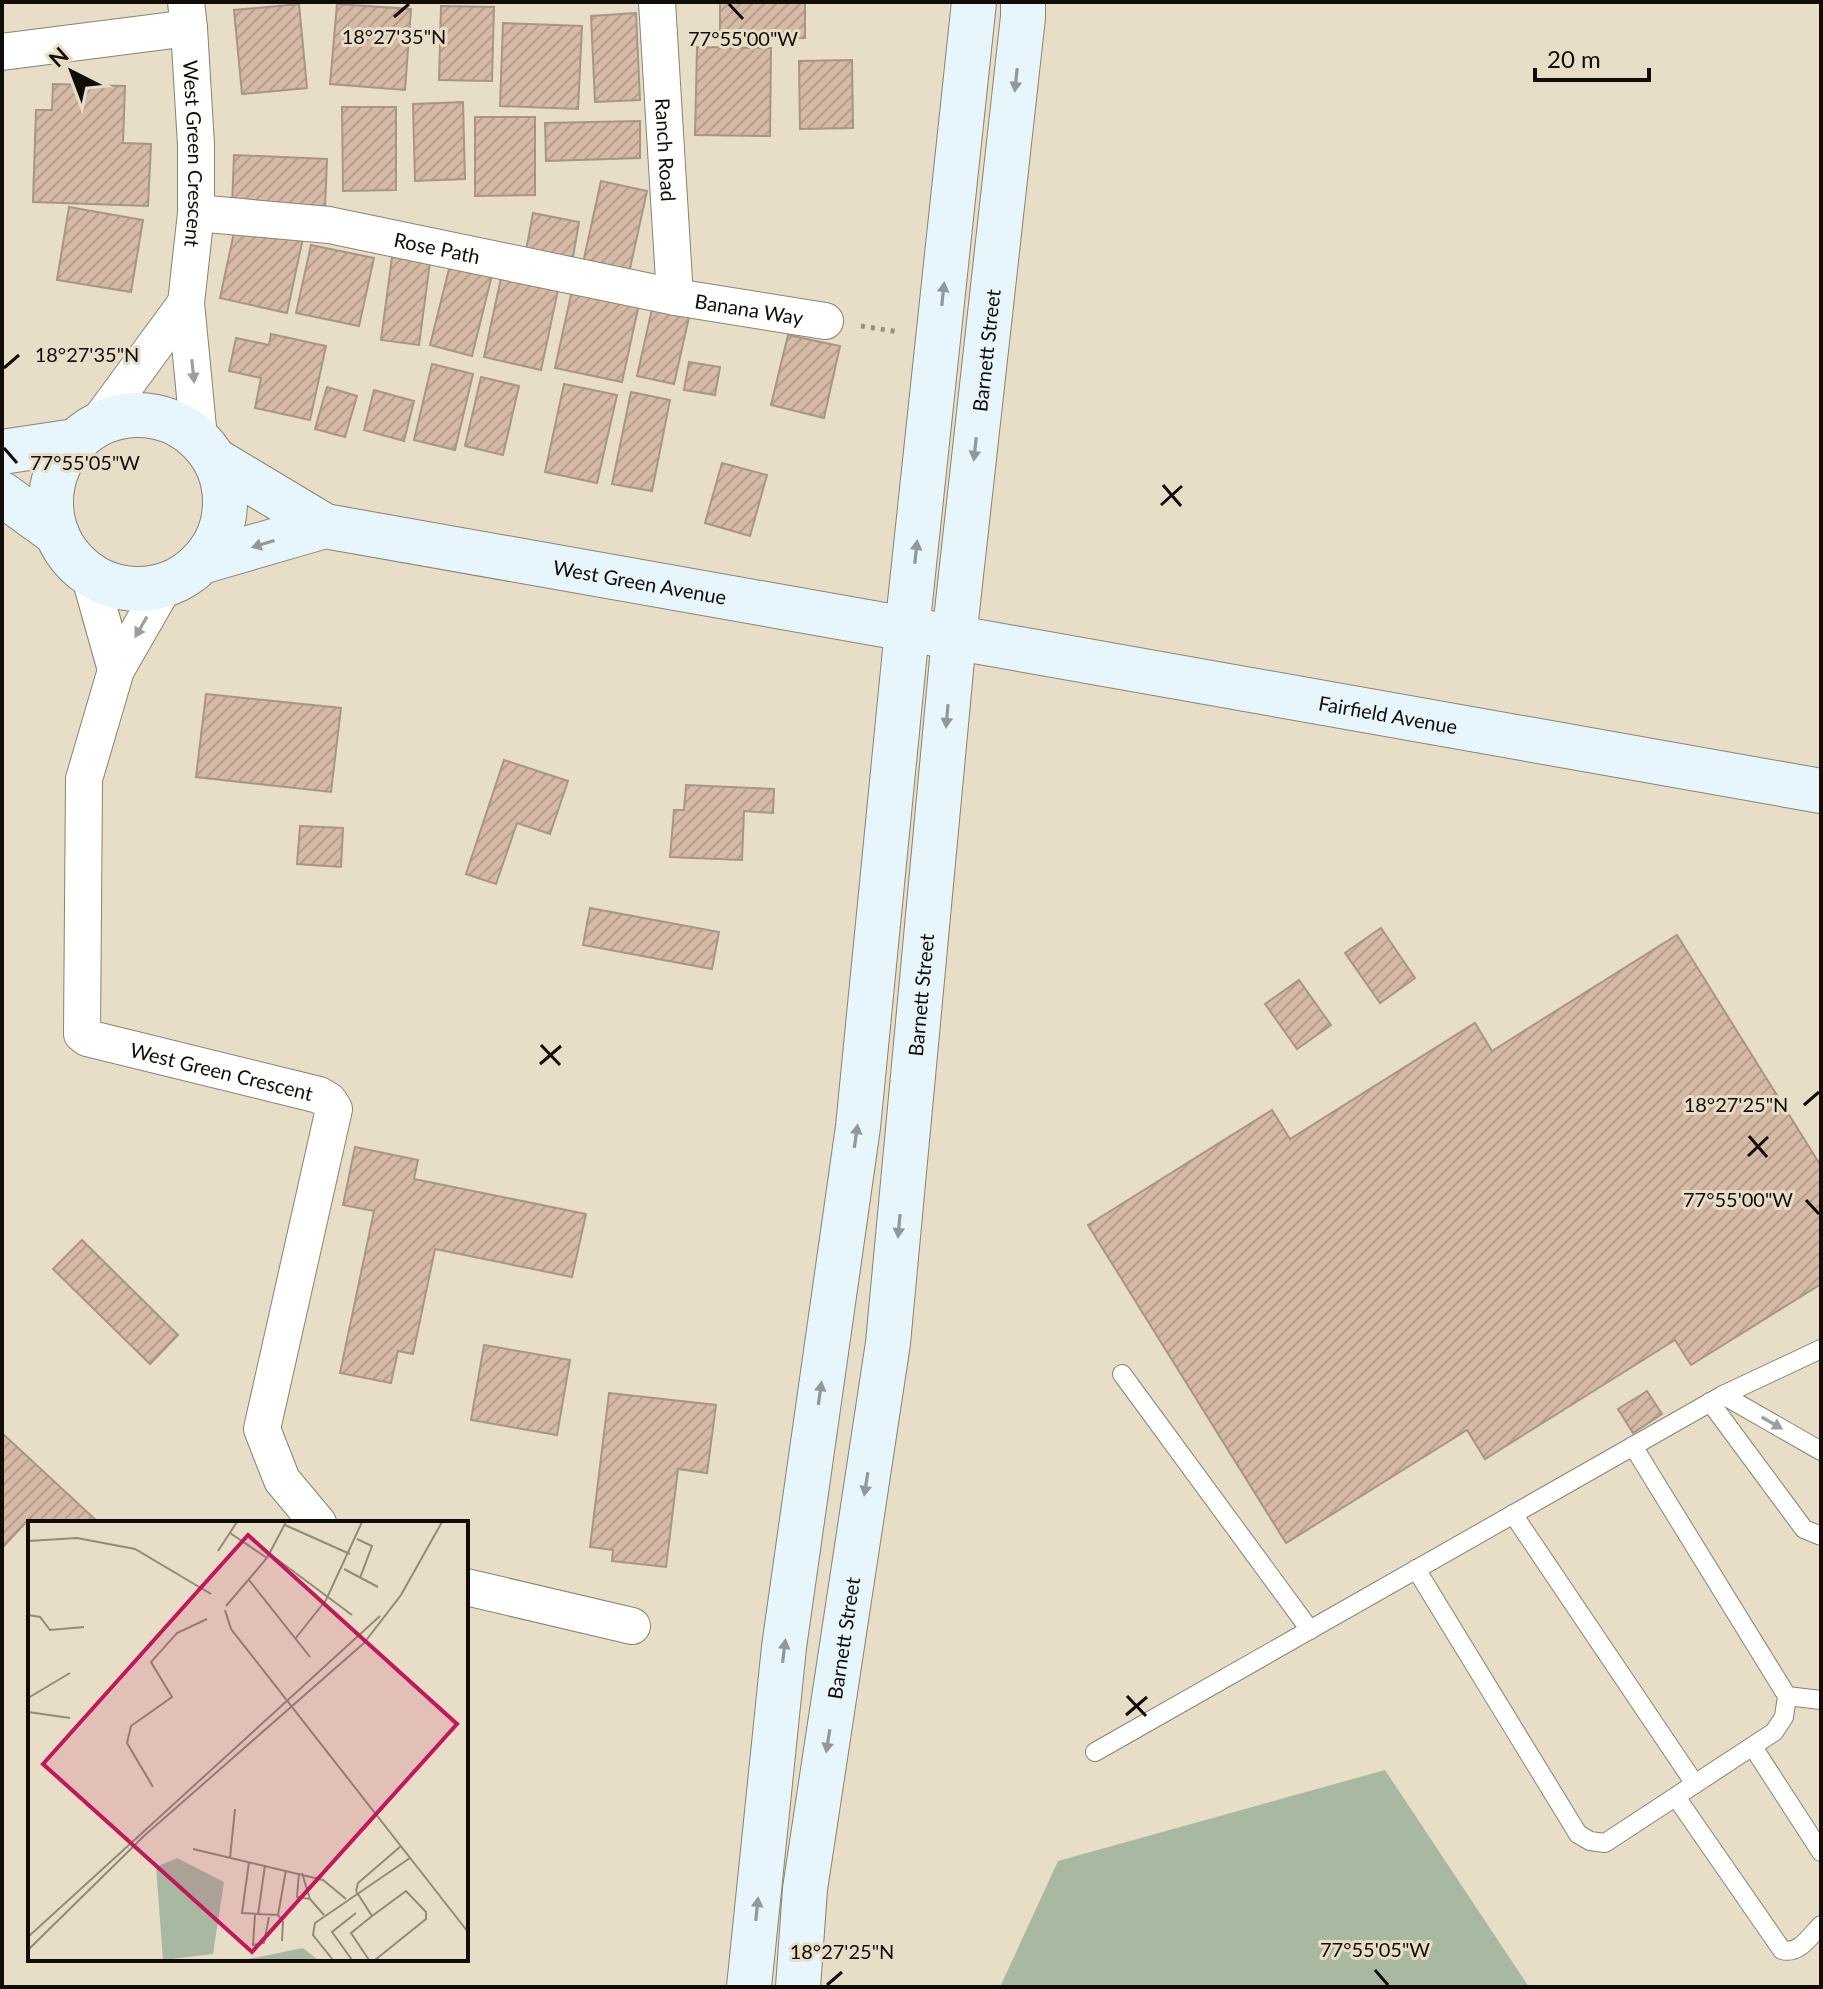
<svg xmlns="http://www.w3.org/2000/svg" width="1823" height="1989" font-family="Lato,sans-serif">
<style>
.green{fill:#a9b9a1}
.building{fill:url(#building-hatch);stroke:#a89586;stroke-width:2}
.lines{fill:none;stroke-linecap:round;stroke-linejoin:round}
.lane-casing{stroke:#8c826e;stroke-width:20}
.street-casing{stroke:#8c826e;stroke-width:38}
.secondary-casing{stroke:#8c826e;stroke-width:46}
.path{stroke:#999080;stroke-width:5;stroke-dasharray:4 6;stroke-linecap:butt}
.lane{stroke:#fff;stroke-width:18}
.street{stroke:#fff;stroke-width:36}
.secondary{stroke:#e7f5fd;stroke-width:44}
.oneway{fill:#91989a}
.oneway2{fill:#a09e9b}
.ticks{fill:none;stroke:#110d06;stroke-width:3}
.labels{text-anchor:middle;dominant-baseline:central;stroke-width:6;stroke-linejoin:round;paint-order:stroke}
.street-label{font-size:20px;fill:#110d06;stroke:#e8ddc7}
.inset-road{fill:none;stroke:#928a7a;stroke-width:2}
.view{fill:#c2185b;fill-opacity:0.15;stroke:#c2185b;stroke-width:4}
.inset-edge{fill:none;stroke:#110d06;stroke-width:4}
.ticks-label{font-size:20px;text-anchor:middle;fill:#110d06;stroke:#e8ddc7;stroke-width:6;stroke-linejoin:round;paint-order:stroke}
</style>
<defs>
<pattern id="building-hatch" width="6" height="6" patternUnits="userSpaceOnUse" patternTransform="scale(2)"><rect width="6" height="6" fill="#d6baa6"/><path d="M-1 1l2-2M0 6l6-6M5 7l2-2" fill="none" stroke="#b79f8d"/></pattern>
</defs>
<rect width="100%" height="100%" fill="#e8ddc7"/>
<path class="green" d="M 1385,1770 L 1529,1987 L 1000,1987 L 1058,1861 Z"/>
<g class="building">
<path d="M 720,2 L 805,2 L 805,38 L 720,39 Z"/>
<path d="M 299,4 L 307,88 L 242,94 L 234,10 Z"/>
<path d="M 337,4 L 411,9 L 405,90 L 330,84 Z"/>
<path d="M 441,6 L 494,7 L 492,81 L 439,80 Z"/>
<path d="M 636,13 L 640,100 L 595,102 L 591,16 Z"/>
<path d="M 503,23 L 582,26 L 578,109 L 500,106 Z"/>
<path d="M 697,47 L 771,48 L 770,136 L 695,135 Z"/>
<path d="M 852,60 L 853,128 L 800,129 L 799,61 Z"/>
<path d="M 53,84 L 125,86 L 123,143 L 151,144 L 148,206 L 33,202 L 36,110 L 52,110 Z"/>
<path d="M 463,102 L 465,179 L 415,181 L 413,104 Z"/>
<path d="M 342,107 L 396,107 L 396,190 L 343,191 Z"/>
<path d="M 475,117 L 535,117 L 535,195 L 475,196 Z"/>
<path d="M 640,121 L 640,158 L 546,161 L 545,123 Z"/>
<path d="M 234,155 L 327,159 L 325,209 L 232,206 Z"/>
<path d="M 601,181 L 647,191 L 629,273 L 583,263 Z"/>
<path d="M 69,207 L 143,220 L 131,292 L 57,280 Z"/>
<path d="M 533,213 L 579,222 L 572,263 L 525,256 Z"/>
<path d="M 236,223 L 303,238 L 287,313 L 220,298 Z"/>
<path d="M 311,245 L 374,258 L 359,326 L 296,313 Z"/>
<path d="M 392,257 L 430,262 L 419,345 L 381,340 Z"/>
<path d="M 450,265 L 492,275 L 472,356 L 430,345 Z"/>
<path d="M 501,278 L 558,290 L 541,370 L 484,357 Z"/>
<path d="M 572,290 L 639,304 L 622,382 L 555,368 Z"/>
<path d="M 652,309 L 689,317 L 674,384 L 637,376 Z"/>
<path d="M 271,334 L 326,346 L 310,420 L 255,408 L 261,378 L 229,371 L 236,338 L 269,345 Z"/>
<path d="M 788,335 L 840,346 L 824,418 L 771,405 Z"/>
<path d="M 689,362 L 720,367 L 715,395 L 684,390 Z"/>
<path d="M 432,364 L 473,374 L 455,450 L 414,440 Z"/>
<path d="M 481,377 L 519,386 L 503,455 L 465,446 Z"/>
<path d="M 564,384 L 617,395 L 597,483 L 545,472 Z"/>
<path d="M 327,387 L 357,396 L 345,437 L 315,429 Z"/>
<path d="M 374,390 L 414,401 L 404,441 L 364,430 Z"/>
<path d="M 631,392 L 670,400 L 652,491 L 612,484 Z"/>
<path d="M 722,463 L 767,475 L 750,536 L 705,523 Z"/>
<path d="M 206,694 L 341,708 L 331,792 L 196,777 Z"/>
<path d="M 504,760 L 568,781 L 550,834 L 517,823 L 496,884 L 466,874 Z"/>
<path d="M 686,785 L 774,789 L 773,813 L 744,811 L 742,860 L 670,857 L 674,810 L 684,810 Z"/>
<path d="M 300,826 L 343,828 L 341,867 L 297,864 Z"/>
<path d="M 590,908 L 719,932 L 712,969 L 583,945 Z"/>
<path d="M 1381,928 L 1415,978 L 1380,1003 L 1345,953 Z"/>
<path d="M 1677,935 L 1821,1166 L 1821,1284 L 1691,1365 L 1675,1340 L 1485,1459 L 1467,1430 L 1286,1543 L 1088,1225 L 1272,1110 L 1290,1139 L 1475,1023 L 1492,1051 Z"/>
<path d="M 1299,980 L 1331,1025 L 1297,1049 L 1265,1004 Z"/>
<path d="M 355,1147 L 418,1160 L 414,1179 L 586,1214 L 572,1277 L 435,1249 L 413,1354 L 398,1351 L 391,1383 L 340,1373 L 374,1211 L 343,1205 Z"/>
<path d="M 82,1240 L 178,1335 L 150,1364 L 53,1269 Z"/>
<path d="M 484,1345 L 570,1360 L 557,1435 L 471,1420 Z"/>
<path d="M 1647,1391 L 1662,1414 L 1633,1433 L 1618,1409 Z"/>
<path d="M 609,1393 L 716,1405 L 707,1473 L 678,1469 L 666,1567 L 612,1561 L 613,1550 L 590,1547 Z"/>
<path d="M 2,1433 L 99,1523 L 34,1523 L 30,1518 L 2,1548 Z"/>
</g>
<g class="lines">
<defs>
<g id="lane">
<path d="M 1122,1374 L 1310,1630"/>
<path d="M 1723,1395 L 1821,1451"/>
<path d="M 1710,1402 L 1804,1529 L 1821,1536"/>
<path d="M 1513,1514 L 1695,1784"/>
<path d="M 1416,1569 L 1578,1834 L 1590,1841 L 1605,1843 L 1774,1732 L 1784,1717 L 1787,1696 L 1633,1446"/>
<path d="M 1787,1696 L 1821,1700"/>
<path d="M 1753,1747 L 1821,1852"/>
<path d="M 1095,1752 L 1723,1395 L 1821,1349"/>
<path d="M 1676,1797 L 1782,1950 C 1799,1955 1810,1936 1821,1925"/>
</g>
<g id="street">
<path id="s1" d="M 186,2 L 189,28 L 196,145 L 196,213 L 186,303 L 199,438"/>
<path id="s2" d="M 657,2 L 675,297"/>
<path d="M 2,52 L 189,28"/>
<path id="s3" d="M 196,213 L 329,225 L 675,297 L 825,321"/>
<path d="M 97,424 L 186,303"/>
<path d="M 89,574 L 116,670"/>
<path id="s4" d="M 166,583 L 116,670 L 84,779 L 82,1034 L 87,1038 L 319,1095 L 329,1101 L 334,1109 L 262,1429 L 282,1480 L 318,1523"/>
<path d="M 466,1587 L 632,1626"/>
</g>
<g id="secondary">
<circle cx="138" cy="502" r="87"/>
<path d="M 2,452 L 75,441"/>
<path id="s5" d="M 215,460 L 325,526 L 1821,791"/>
<path d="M 2,494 L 57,534"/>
<path d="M 201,562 L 325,526"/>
<path d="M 749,1987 L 784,1647 L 858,1127 L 907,630 L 974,2"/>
<path id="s6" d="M 798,1987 L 805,1889 L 888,1343 L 954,638 L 1023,17 L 1023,2"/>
</g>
</defs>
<use href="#lane" class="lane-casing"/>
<use href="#street" class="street-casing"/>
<use href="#secondary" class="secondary-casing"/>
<path class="path" d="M 861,326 L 899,332"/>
<use href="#lane" class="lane"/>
<use href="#street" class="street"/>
<use href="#secondary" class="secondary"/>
</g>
<defs><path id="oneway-solid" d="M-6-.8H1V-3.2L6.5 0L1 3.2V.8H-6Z" transform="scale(2)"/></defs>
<g class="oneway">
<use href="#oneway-solid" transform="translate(1016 80) rotate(96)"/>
<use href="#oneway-solid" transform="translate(943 294) rotate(-84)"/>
<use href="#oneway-solid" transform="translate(975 449) rotate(96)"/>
<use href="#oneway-solid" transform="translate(263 544) rotate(163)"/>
<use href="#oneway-solid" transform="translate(916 552) rotate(-84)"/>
<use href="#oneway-solid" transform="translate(947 716) rotate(95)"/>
<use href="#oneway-solid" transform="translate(856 1136) rotate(-82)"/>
<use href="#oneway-solid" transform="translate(899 1226) rotate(95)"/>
<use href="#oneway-solid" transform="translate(820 1393) rotate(-82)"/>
<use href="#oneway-solid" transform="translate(866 1484) rotate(99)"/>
<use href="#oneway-solid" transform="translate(784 1651) rotate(-83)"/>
<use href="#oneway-solid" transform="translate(828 1741) rotate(99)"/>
<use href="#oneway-solid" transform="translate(757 1909) rotate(-84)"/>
</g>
<g class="oneway2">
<use href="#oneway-solid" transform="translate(193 371) rotate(84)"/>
<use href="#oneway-solid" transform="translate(141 627) rotate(120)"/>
<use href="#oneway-solid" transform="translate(1772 1423) rotate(30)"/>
</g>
<path class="ticks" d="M 729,4 L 743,19M 394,17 L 409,4M 4,368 L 19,355M 4,448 L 17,463M 1163,485 L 1181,506M 1161,505 L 1182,486M 541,1045 L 560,1065M 540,1064 L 561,1046M 1804,1105 L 1819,1092M 1749,1136 L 1767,1157M 1748,1156 L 1768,1137M 1806,1200 L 1819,1214M 1127,1696 L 1146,1716M 1126,1715 L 1147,1697M 1375,1970 L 1388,1985M 827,1985 L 842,1972"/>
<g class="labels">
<g class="street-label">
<text stroke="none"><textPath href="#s2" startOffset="148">Ranch Road</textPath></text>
<text stroke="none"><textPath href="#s1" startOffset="152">West Green Crescent</textPath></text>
<text stroke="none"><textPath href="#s3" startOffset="244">Rose Path</textPath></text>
<text stroke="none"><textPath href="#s3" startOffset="562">Banana Way</textPath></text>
<text stroke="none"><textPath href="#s6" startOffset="1648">Barnett Street</textPath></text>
<text stroke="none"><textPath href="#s5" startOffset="448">West Green Avenue</textPath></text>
<text stroke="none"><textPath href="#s5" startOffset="1208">Fairfield Avenue</textPath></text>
<text stroke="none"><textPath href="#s6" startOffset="1000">Barnett Street</textPath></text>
<text stroke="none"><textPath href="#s4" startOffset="614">West Green Crescent</textPath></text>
<text stroke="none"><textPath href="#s6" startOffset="352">Barnett Street</textPath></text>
</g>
</g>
<g transform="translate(28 1521)">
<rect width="440" height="440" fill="#e8ddc7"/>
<path d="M 149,337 L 196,361 L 185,433 L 135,439 L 128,346 ZM 275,427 L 290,439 L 216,439 Z" fill="#a9b9a1"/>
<path class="inset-road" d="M 257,4 L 322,33M 202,12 L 239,37M 329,18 L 344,25 L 332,57M 0,20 L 49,17 L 107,28 L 183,73M 190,30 L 209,1M 242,33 L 324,94M 316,48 L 350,66M 221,59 L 282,136M 198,85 L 239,37 L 258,1M 197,89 L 203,108 L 440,411M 0,94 L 12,96 L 22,109 L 56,106M 267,118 L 298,79 L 334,1M 0,177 L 42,152M 0,191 L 42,197M 125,266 L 99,222 L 103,205 L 144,176 L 123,141 L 149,112 L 179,98M 165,328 L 295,359 L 318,378M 202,337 L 207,288M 221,341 L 214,392 L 250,394 L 258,349M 271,352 L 269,376 L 282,378M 274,352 L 282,378 L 296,394M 328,370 L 344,395 L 378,370 L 398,391 L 398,398 L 347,439M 328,370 L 330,362 L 373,325M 227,394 L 225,424 L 236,422 L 241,396M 230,394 L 237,344M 250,394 L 255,401 L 254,420M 0,416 L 352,95M 0,429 L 117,314 L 336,122 L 373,74 L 414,1M 305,439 L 285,414 L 287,402 L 382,337M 324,439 L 304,411 L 328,392M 341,439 L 323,412 L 344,395"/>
<path class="view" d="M 220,14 L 429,203 L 224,431 L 15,243 Z"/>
<rect width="440" height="440" class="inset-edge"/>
</g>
<g class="ticks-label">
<text x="394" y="44">18°27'35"N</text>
<text x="743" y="46">77°55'00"W</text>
<text x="87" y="362">18°27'35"N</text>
<text x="85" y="470">77°55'05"W</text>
<text x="1736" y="1112">18°27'25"N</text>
<text x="1738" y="1207">77°55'00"W</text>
<text x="1375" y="1957">77°55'05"W</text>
<text x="842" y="1959">18°27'25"N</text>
</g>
<rect width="1823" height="1989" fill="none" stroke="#110d06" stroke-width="8"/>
<g transform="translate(72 72) rotate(318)" stroke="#e8ddc7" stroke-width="6" paint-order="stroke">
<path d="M0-6L14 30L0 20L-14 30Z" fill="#110d06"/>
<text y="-12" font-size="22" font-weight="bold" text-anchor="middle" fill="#110d06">N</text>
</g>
<path d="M1535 68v12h114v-12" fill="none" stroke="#110d06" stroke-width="4"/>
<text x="1547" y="68" font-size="24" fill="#110d06" stroke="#e8ddc7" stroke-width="6" paint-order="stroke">20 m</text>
</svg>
